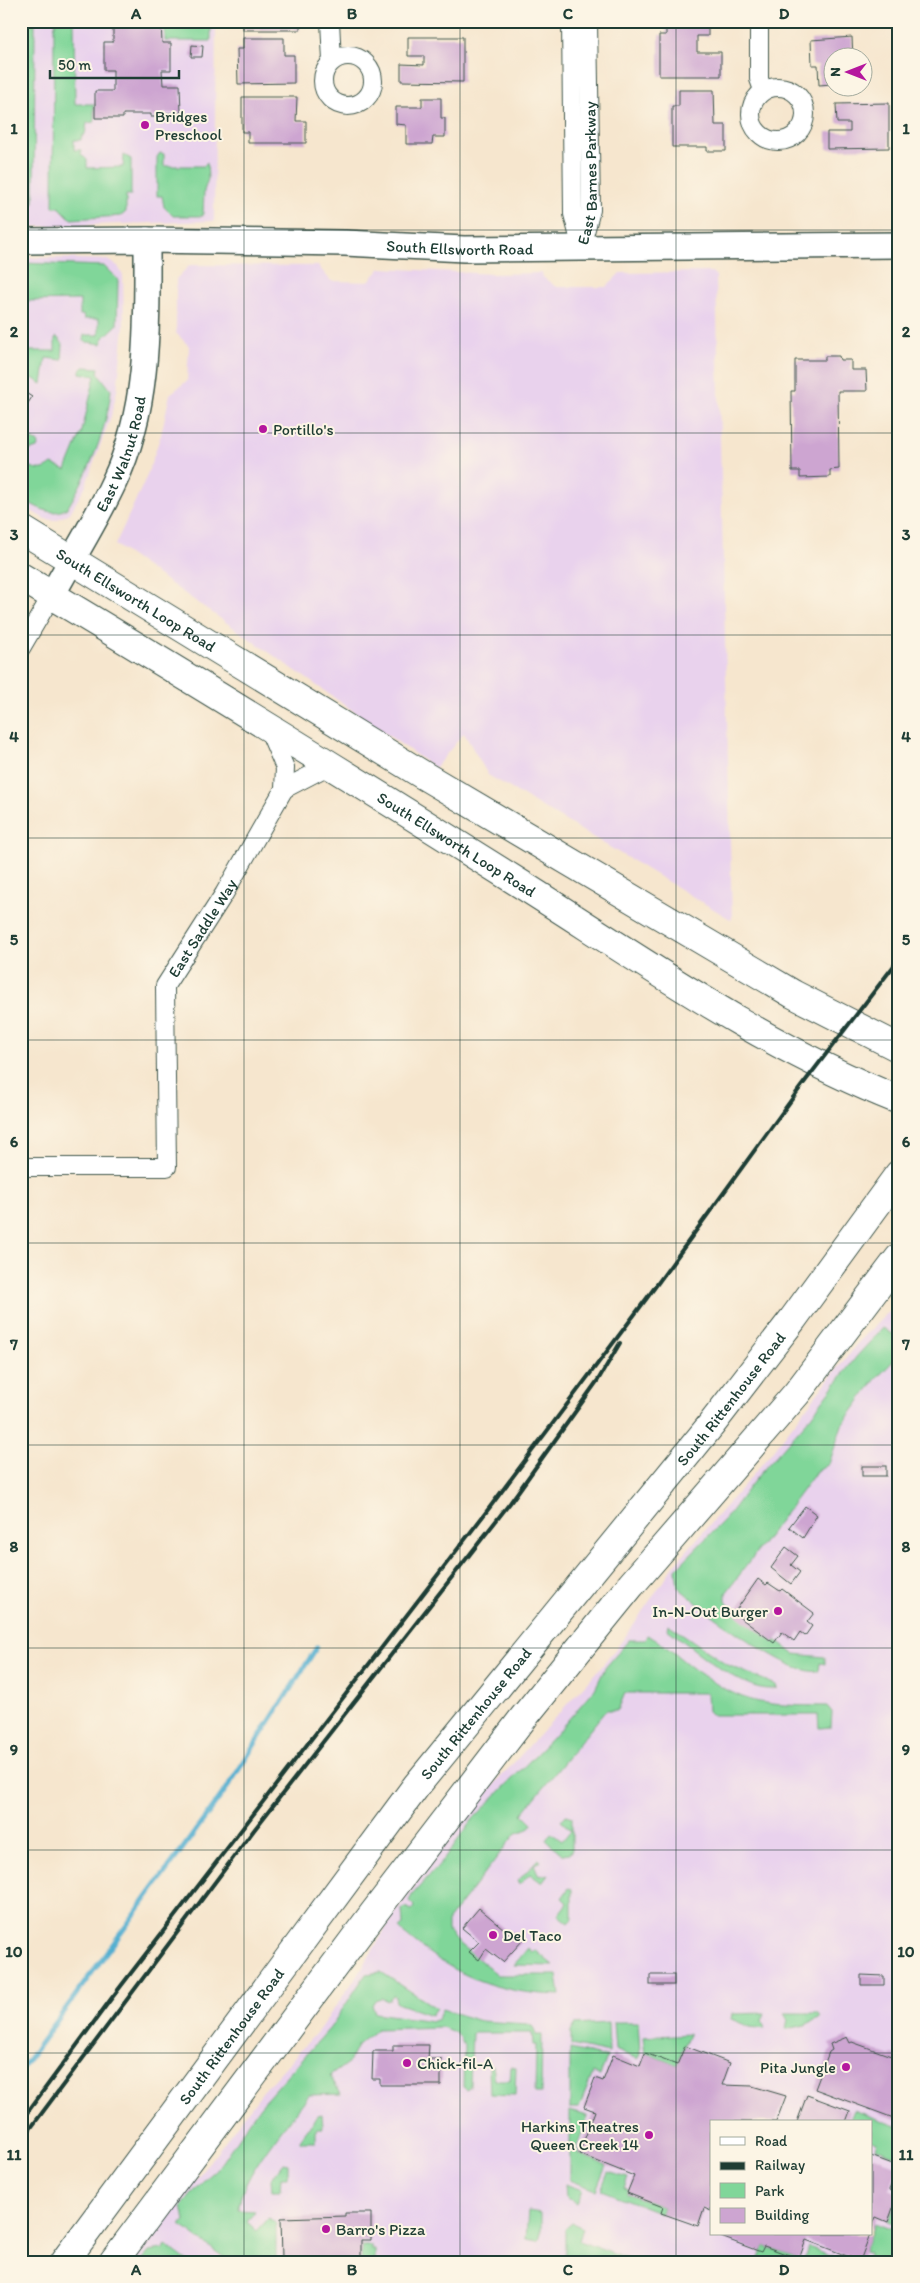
<svg xmlns="http://www.w3.org/2000/svg" width="920" height="2283" font-family="Itim,sans-serif">
<style>
.built{fill:#e9d2ed;fill-rule:evenodd}
.green{fill:#80d699;stroke:#508a66}
.lines{fill:none;stroke-linecap:round;stroke-linejoin:round}
.stream{stroke:#52afd0;stroke-width:5}
.building{fill:#cda5d1}
.street-casing{stroke:#3f564b;stroke-width:20}
.secondary-casing{stroke:#3f564b;stroke-width:28}
.primary-casing{stroke:#3f564b;stroke-width:30}
.street{stroke:#fff;stroke-width:18}
.secondary{stroke:#fff;stroke-width:25}
.primary{stroke:#fff;stroke-width:28}
.rail{stroke:#1f3d34;stroke-width:4}
.grid{fill:none;stroke:#1f3d34;stroke-width:1;stroke-opacity:0.55}
.poi-dot{fill:#b5179e;stroke:#fcf5e5;stroke-width:2}
.labels{text-anchor:middle;dominant-baseline:central;stroke-width:4;stroke-linejoin:round;paint-order:stroke}
.poi-label{font-size:16px;fill:#1f3d34;stroke:#fcf5e5;text-anchor:start}
.street-label{font-size:16px;fill:#1f3d34;stroke:#fcf5e5}
.neatline{fill:none;stroke:#1f3d34;stroke-width:2}
.grid-label{font-size:16px;text-anchor:middle;font-weight:bold;fill:#1f3d34}
</style>
<rect width="100%" height="100%" fill="#fcf5e5"/>
<filter id="ink" filterUnits="userSpaceOnUse"><feTurbulence type="fractalNoise" baseFrequency=".02" numOctaves="2"/><feDisplacementMap in="SourceGraphic" scale="10" xChannelSelector="R" yChannelSelector="G"/><feConvolveMatrix kernelMatrix="1 2 1 2 8 2 1 2 1" color-interpolation-filters="sRGB"/></filter>
<filter id="wash" filterUnits="userSpaceOnUse"><feTurbulence type="fractalNoise" baseFrequency=".0096" numOctaves="4" result="noise"/><feDisplacementMap in="SourceGraphic" scale="20" xChannelSelector="R" yChannelSelector="G"/><feGaussianBlur stdDeviation="1.12" result="paint"/><feColorMatrix in="noise" values="0 0 0 0 0 0 0 0 0 0 0 0 0 0 0 0 0 1.4 0 .05"/><feComposite in="paint" operator="in"/></filter>
<g filter="url(#wash)">
<rect width="100%" height="100%" fill="#f6e6ce"/>
<g class="built">
<path d="M 21,21 L 216,21 L 214,221 L 21,227 Z"/>
<path d="M 21,257 L 107,260 L 118,266 L 123,276 L 124,326 L 117,391 L 111,416 L 85,487 L 70,513 L 56,520 L 45,519 L 21,505 Z"/>
<path d="M 190,265 L 318,266 L 331,281 L 368,282 L 381,268 L 493,274 L 542,273 L 543,277 L 556,287 L 606,287 L 620,273 L 712,272 L 716,276 L 732,920 L 488,775 L 464,733 L 435,768 L 115,545 L 146,478 L 161,435 L 170,394 L 187,381 L 189,346 L 176,333 L 176,279 Z"/>
<path d="M 899,1301 L 899,2262 L 133,2262 L 263,2091 L 318,2031 L 360,1972 L 396,1911 L 440,1851 L 498,1780 L 602,1666 L 625,1637 L 675,1564 L 758,1469 L 856,1345 ZM 711,2122 L 871,2122 L 871,2234 L 711,2234 Z"/>
</g>
<g class="green">
<path d="M 56,21 L 74,21 L 75,104 L 94,104 L 94,122 L 87,123 L 85,134 L 81,137 L 81,140 L 74,140 L 74,150 L 81,150 L 81,154 L 87,160 L 87,168 L 123,167 L 124,155 L 131,159 L 131,195 L 126,195 L 126,212 L 121,216 L 71,219 L 59,207 L 53,207 L 54,28 Z"/>
<path d="M 172,21 L 211,21 L 211,41 L 165,41 L 165,26 L 172,26 Z"/>
<path d="M 25,24 L 35,24 L 34,202 L 30,207 L 25,203 Z"/>
<path d="M 160,153 L 164,154 L 164,166 L 204,166 L 207,162 L 208,179 L 204,191 L 203,216 L 173,216 L 164,207 L 162,196 L 157,196 L 157,157 Z"/>
<path d="M 21,263 L 104,266 L 118,280 L 117,325 L 102,339 L 102,344 L 87,342 L 83,340 L 84,335 L 99,335 L 99,319 L 84,319 L 83,315 L 80,315 L 80,300 L 21,301 Z"/>
<path d="M 57,337 L 63,344 L 62,360 L 46,358 L 42,384 L 21,371 L 21,351 L 55,351 L 55,338 Z"/>
<path d="M 84,367 L 99,368 L 98,373 L 111,390 C 107,430 89,472 68,507 C 54,519 34,506 21,498 L 21,461 C 33,468 40,474 52,464 L 66,470 L 82,431 L 95,376 L 80,373 L 80,370 Z"/>
<path d="M 21,435 L 39,443 L 37,448 L 31,450 L 21,449 Z"/>
<path d="M 899,1325 L 899,1355 L 875,1380 L 842,1425 L 829,1464 L 816,1472 L 726,1593 L 726,1600 L 729,1605 L 794,1654 L 825,1657 L 825,1664 L 820,1663 L 819,1671 C 791,1678 700,1607 678,1587 L 676,1569 L 726,1518 L 756,1478 L 808,1420 L 857,1356 L 883,1328 L 892,1334 Z"/>
<path d="M 668,1624 L 728,1665 L 776,1685 L 777,1688 C 747,1697 691,1646 667,1629 Z"/>
<path d="M 647,1635 C 664,1643 679,1658 694,1669 C 747,1707 764,1705 827,1706 L 832,1712 L 831,1727 L 819,1728 L 818,1715 L 711,1715 L 708,1712 L 707,1693 L 625,1693 L 618,1710 L 606,1710 L 522,1814 L 532,1824 L 529,1829 L 516,1833 L 448,1920 L 448,1930 L 453,1938 L 498,1975 L 557,1975 L 560,1995 C 493,1993 453,1975 402,1932 L 399,1929 L 403,1926 L 402,1909 L 405,1907 L 412,1910 L 414,1906 L 409,1901 L 412,1895 L 445,1858 L 473,1819 L 554,1736 L 595,1689 L 605,1668 L 629,1640 L 645,1640 Z"/>
<path d="M 566,1815 L 572,1817 L 572,1849 L 569,1854 L 563,1855 L 546,1840 L 551,1833 L 562,1841 L 571,1830 L 561,1821 Z"/>
<path d="M 538,1859 L 541,1861 L 534,1864 L 539,1876 L 549,1874 L 542,1883 L 530,1874 L 519,1885 L 518,1881 Z"/>
<path d="M 569,1888 L 572,1889 L 572,1919 L 568,1923 L 558,1915 L 567,1903 L 562,1898 Z"/>
<path d="M 528,1948 L 532,1952 L 535,1950 L 554,1966 L 514,1965 Z"/>
<path d="M 381,1972 L 436,2008 L 431,2015 L 399,2004 L 396,2002 L 395,1996 L 393,1995 L 388,2001 L 381,1998 L 375,2000 L 372,2005 L 375,2013 L 433,2021 L 438,2019 L 442,2009 L 480,2021 L 528,2024 L 533,2027 L 536,2035 L 542,2035 L 541,2093 L 535,2093 L 536,2045 L 533,2045 L 532,2033 L 472,2033 L 470,2086 L 467,2089 L 463,2086 L 464,2046 L 460,2037 L 454,2032 L 442,2027 L 377,2029 L 357,2046 L 349,2062 L 330,2076 L 341,2094 L 309,2095 C 291,2119 237,2180 239,2210 L 255,2211 L 247,2222 L 257,2231 L 269,2218 L 276,2223 L 276,2262 L 230,2262 L 180,2225 L 185,2221 L 182,2206 L 203,2181 L 217,2169 L 260,2106 L 330,2028 L 366,1974 Z"/>
<path d="M 765,2013 L 762,2021 L 765,2029 L 750,2027 L 731,2019 L 732,2014 Z"/>
<path d="M 785,2013 L 818,2013 L 821,2017 L 805,2025 L 786,2029 L 788,2019 Z"/>
<path d="M 613,2022 L 638,2022 L 640,2053 L 638,2059 L 615,2050 Z"/>
<path d="M 608,2023 L 609,2053 L 571,2045 L 571,2032 L 575,2025 Z"/>
<path d="M 689,2034 L 677,2065 L 645,2053 L 643,2037 Z"/>
<path d="M 570,2049 L 607,2057 L 600,2076 L 593,2073 L 579,2108 L 570,2108 Z"/>
<path d="M 493,2065 L 495,2080 L 510,2080 L 511,2067 L 516,2068 L 515,2095 L 490,2094 L 489,2068 Z"/>
<path d="M 854,2110 L 899,2127 L 899,2157 L 875,2148 L 877,2142 L 871,2140 L 871,2122 L 849,2122 Z"/>
<path d="M 570,2111 L 588,2116 L 576,2149 L 580,2151 L 579,2154 L 606,2165 L 596,2190 L 570,2180 Z"/>
<path d="M 322,2114 L 323,2128 L 316,2128 L 316,2142 L 300,2142 L 300,2140 L 318,2115 Z"/>
<path d="M 283,2163 L 288,2164 L 288,2177 L 281,2177 L 280,2191 L 272,2191 L 271,2179 Z"/>
<path d="M 608,2172 L 628,2178 L 624,2188 L 629,2189 L 627,2193 L 663,2207 L 661,2213 L 601,2190 Z"/>
<path d="M 565,2184 L 582,2190 L 576,2203 L 566,2197 Z"/>
<path d="M 899,2193 L 899,2227 L 888,2222 Z"/>
<path d="M 528,2211 L 541,2213 L 541,2238 L 538,2241 L 526,2239 Z"/>
<path d="M 572,2223 L 583,2228 L 579,2241 L 635,2262 L 565,2262 L 565,2229 Z"/>
<path d="M 874,2223 L 899,2232 L 899,2260 L 867,2260 L 869,2253 L 864,2251 Z"/>
<path d="M 166,2245 L 189,2262 L 141,2262 L 149,2252 L 164,2250 Z"/>
<path d="M 361,2246 L 371,2246 L 371,2250 L 375,2250 L 375,2262 L 361,2262 Z"/>
<path d="M 764,2246 L 799,2259 L 798,2260 L 757,2260 Z"/>
<path d="M 808,2247 L 844,2260 L 804,2260 Z"/>
</g>
<g class="lines">
<path class="stream" d="M 21,2070 L 229,1785 L 317,1647"/>
</g>
<g id="blocks">
<g class="building">
<path d="M 113,21 L 161,21 L 162,43 L 171,43 L 171,70 L 162,70 L 163,85 L 180,85 L 181,113 L 164,113 L 164,117 L 151,117 L 151,114 L 123,114 L 123,118 L 95,118 L 95,91 L 113,91 L 113,70 L 104,70 L 104,42 L 113,42 Z"/>
<rect x="243" y="21" width="57" height="9"/>
<path d="M 365,21 L 414,21 L 414,23 L 365,24 Z"/>
<path d="M 666,21 L 708,21 L 708,36 L 697,36 L 697,52 L 721,52 L 721,76 L 659,76 L 659,35 L 666,35 Z"/>
<path d="M 791,21 L 855,21 L 855,24 L 791,25 Z"/>
<path d="M 408,37 L 463,37 L 463,82 L 401,81 L 401,64 L 424,65 L 424,56 L 408,56 Z"/>
<path d="M 852,37 L 853,58 L 832,58 L 832,84 L 819,85 L 818,65 L 812,65 L 811,40 Z"/>
<path d="M 243,38 L 284,38 L 284,55 L 294,55 L 294,83 L 238,84 L 237,49 L 243,49 Z"/>
<path d="M 192,45 L 203,46 L 202,57 L 191,57 Z"/>
<path d="M 679,90 L 714,90 L 715,125 L 726,125 L 726,151 L 707,151 L 707,147 L 672,147 L 672,106 L 679,106 Z"/>
<path d="M 242,97 L 297,97 L 296,121 L 306,121 L 306,143 L 248,143 L 248,132 L 242,132 Z"/>
<path d="M 422,98 L 441,98 L 441,118 L 445,118 L 445,137 L 433,137 L 432,144 L 406,144 L 406,125 L 396,124 L 396,107 L 422,107 Z"/>
<path d="M 889,103 L 889,148 L 827,149 L 827,132 L 850,132 L 850,123 L 837,123 L 836,104 Z"/>
<path d="M 825,356 L 839,356 L 840,360 L 851,360 L 851,370 L 866,370 L 867,391 L 838,391 L 839,469 L 830,470 L 830,477 L 800,478 L 800,471 L 792,471 L 791,391 L 795,391 L 795,360 L 825,360 Z"/>
<path d="M 21,390 L 32,397 L 21,414 Z"/>
<rect x="862" y="1466" width="24" height="10"/>
<path d="M 805,1506 L 817,1515 L 803,1538 L 789,1527 Z"/>
<path d="M 786,1547 L 798,1556 L 791,1565 L 800,1572 L 791,1584 L 771,1568 Z"/>
<path d="M 758,1579 L 766,1585 L 768,1583 L 780,1591 L 782,1589 L 814,1613 L 807,1622 L 812,1626 L 805,1636 L 800,1632 L 794,1641 L 782,1632 L 774,1643 L 734,1613 Z"/>
<path d="M 479,1908 L 510,1934 L 512,1931 L 523,1940 L 503,1962 L 486,1949 L 479,1960 L 469,1952 L 479,1942 L 462,1928 Z"/>
<rect x="650" y="1975" width="24" height="10"/>
<path d="M 861,1975 L 884,1976 L 884,1985 L 861,1985 Z"/>
<path d="M 847,2037 L 850,2043 L 852,2042 L 891,2056 L 892,2054 L 896,2055 L 899,2046 L 899,2120 L 815,2089 L 829,2052 L 832,2050 L 830,2044 Z"/>
<path d="M 393,2045 L 429,2045 L 428,2059 L 441,2059 L 441,2085 L 380,2085 L 380,2079 L 372,2079 L 373,2051 L 393,2051 Z"/>
<path d="M 685,2046 L 730,2063 L 722,2085 L 752,2086 L 786,2096 L 776,2122 L 711,2122 L 711,2211 L 704,2208 L 698,2226 L 661,2213 L 663,2207 L 627,2193 L 634,2176 L 579,2154 L 595,2111 L 584,2107 L 595,2078 L 603,2081 L 613,2055 L 640,2066 L 645,2053 L 677,2065 Z"/>
<path d="M 807,2095 L 850,2111 L 846,2122 L 797,2122 Z"/>
<path d="M 871,2156 L 898,2166 L 889,2190 L 898,2194 L 888,2222 L 876,2217 L 871,2229 Z"/>
<path d="M 345,2213 L 371,2213 L 371,2240 L 361,2240 L 361,2262 L 294,2262 L 294,2258 L 282,2258 L 281,2218 L 345,2216 Z"/>
<path d="M 722,2234 L 870,2234 L 860,2261 L 806,2240 L 799,2259 L 764,2246 L 761,2252 L 721,2237 Z"/>
</g>
</g>
</g>
<g filter="url(#ink)">
<use href="#blocks" fill-opacity="0" stroke="#3f564b" stroke-width="1"/>
<g class="lines">
<defs>
<g id="street">
<path d="M 330,21 L 332,61"/>
<path d="M 571,21 L 573,214 L 581,245"/>
<path d="M 759,21 L 759,79 L 763,90"/>
<circle cx="348" cy="81" r="25"/>
<circle cx="778" cy="114" r="27"/>
<path id="s1" d="M 581,247 L 591,210 L 588,21"/>
<path d="M 21,648 L 52,595"/>
<path d="M 284,789 L 330,765"/>
<path id="s2" d="M 21,1167 L 167,1167 L 165,986 L 224,894 L 284,789 L 285,768 L 268,728"/>
</g>
<g id="secondary">
<path id="s3" d="M 21,241 L 147,240 L 345,243 L 464,249 L 899,245"/>
<path id="s4" d="M 52,595 C 72,558 96,521 114,482 C 150,407 147,321 147,240"/>
</g>
<g id="primary">
<path id="s5" d="M 21,529 L 423,775 L 793,994 L 899,1048"/>
<path id="s6" d="M 21,577 C 187,676 352,778 516,881 C 640,959 762,1046 899,1100"/>
<path id="s7" d="M 64,2262 L 417,1785 L 711,1425 L 793,1319 L 899,1174"/>
<path d="M 113,2262 L 373,1914 L 524,1717 L 631,1585 L 797,1393 L 899,1258"/>
</g>
</defs>
<use href="#street" class="street-casing"/>
<use href="#secondary" class="secondary-casing"/>
<use href="#primary" class="primary-casing"/>
<use href="#street" class="street"/>
<use href="#secondary" class="secondary"/>
<use href="#primary" class="primary"/>
<g class="rail">
<path d="M 21,2121 L 111,1999 L 490,1507 L 647,1298 L 800,1088 L 899,959"/>
<path d="M 21,2141 L 254,1830 L 510,1503 L 598,1380 L 620,1343"/>
</g>
</g>
</g>
<path class="grid" d="M 244,21 L 244,2262M 460,21 L 460,2262M 676,21 L 676,2262M 21,230 L 899,230M 21,433 L 899,433M 21,635 L 899,635M 21,838 L 899,838M 21,1040 L 899,1040M 21,1243 L 899,1243M 21,1445 L 899,1445M 21,1648 L 899,1648M 21,1850 L 899,1850M 21,2053 L 899,2053"/>
<g class="poi-dot">
<circle cx="145" cy="125" r="5"/>
<circle cx="263" cy="429" r="5"/>
<circle cx="778" cy="1611" r="5"/>
<circle cx="493" cy="1935" r="5"/>
<circle cx="407" cy="2063" r="5"/>
<circle cx="846" cy="2067" r="5"/>
<circle cx="649" cy="2135" r="5"/>
<circle cx="326" cy="2229" r="5"/>
</g>
<g class="labels">
<g class="poi-label">
<text x="155" y="116">Bridges<tspan x="155" dy="18">Preschool</tspan></text>
<text x="273" y="429">Portillo's</text>
<text x="768" y="1611" text-anchor="end">In-N-Out Burger</text>
<text x="503" y="1935">Del Taco</text>
<text x="417" y="2063">Chick-fil-A</text>
<text x="836" y="2067" text-anchor="end">Pita Jungle</text>
<text x="639" y="2126" text-anchor="end">Harkins Theatres<tspan x="639" dy="18">Queen Creek 14</tspan></text>
<text x="336" y="2229">Barro's Pizza</text>
</g>
<g class="street-label">
<text stroke="none"><textPath href="#s1" startOffset="75">East Barnes Parkway</textPath></text>
<text stroke="none"><textPath href="#s3" startOffset="439">South Ellsworth Road</textPath></text>
<text stroke="none"><textPath href="#s4" startOffset="158">East Walnut Road</textPath></text>
<text stroke="none"><textPath href="#s5" startOffset="135">South Ellsworth Loop Road</textPath></text>
<text stroke="none"><textPath href="#s6" startOffset="511">South Ellsworth Loop Road</textPath></text>
<text stroke="none"><textPath href="#s2" startOffset="396">East Saddle Way</textPath></text>
<text stroke="none"><textPath href="#s7" startOffset="1091">South Rittenhouse Road</textPath></text>
<text stroke="none"><textPath href="#s7" startOffset="686">South Rittenhouse Road</textPath></text>
<text stroke="none"><textPath href="#s7" startOffset="281">South Rittenhouse Road</textPath></text>
</g>
</g>
<rect width="920" height="2283" fill="none" stroke="#fcf5e5" stroke-width="55"/>
<rect x="710" y="2120" width="162" height="115" fill="#fcf5e5" stroke="#a4ab9e"/>
<rect x="720" y="2137" width="25" height="8" fill="#ffffff" stroke="#a4ab9e"/>
<text x="755" y="2146" font-size="15" fill="#1f3d34">Road</text>
<rect x="720" y="2162" width="25" height="8" fill="#1f3d34" stroke="#a4ab9e"/>
<text x="755" y="2170" font-size="15" fill="#1f3d34">Railway</text>
<rect x="720" y="2183" width="25" height="15" fill="#80d699" stroke="#a4ab9e"/>
<text x="755" y="2196" font-size="15" fill="#1f3d34">Park</text>
<rect x="720" y="2208" width="25" height="15" fill="#cda5d1" stroke="#a4ab9e"/>
<text x="755" y="2220" font-size="15" fill="#1f3d34">Building</text>
<g transform="translate(848 72) rotate(270)"><circle r="24" fill="#fcf5e5" stroke="#a4ab9e"/>
<path d="M0-4L9 19L0 12L-9 19Z" fill="#b5179e"/>
<text y="-8" font-size="14" font-weight="bold" text-anchor="middle" fill="#1f3d34">N</text>
</g>
<path d="M50 70v8h129v-8" fill="none" stroke="#1f3d34" stroke-width="2.5"/>
<text x="58" y="70" font-size="15" fill="#1f3d34" stroke="#fcf5e5" stroke-width="4" paint-order="stroke">50 m</text>
<rect x="28" y="28" width="864" height="2228" class="neatline"/>
<g class="grid-label">
<text x="136" y="19">A</text>
<text x="352" y="19">B</text>
<text x="568" y="19">C</text>
<text x="784" y="19">D</text>
<text x="14" y="134">1</text>
<text x="906" y="134">1</text>
<text x="14" y="337">2</text>
<text x="906" y="337">2</text>
<text x="14" y="540">3</text>
<text x="906" y="540">3</text>
<text x="14" y="742">4</text>
<text x="906" y="742">4</text>
<text x="14" y="945">5</text>
<text x="906" y="945">5</text>
<text x="14" y="1147">6</text>
<text x="906" y="1147">6</text>
<text x="14" y="1350">7</text>
<text x="906" y="1350">7</text>
<text x="14" y="1552">8</text>
<text x="906" y="1552">8</text>
<text x="14" y="1755">9</text>
<text x="906" y="1755">9</text>
<text x="14" y="1957">10</text>
<text x="906" y="1957">10</text>
<text x="14" y="2160">11</text>
<text x="906" y="2160">11</text>
<text x="136" y="2275">A</text>
<text x="352" y="2275">B</text>
<text x="568" y="2275">C</text>
<text x="784" y="2275">D</text>
</g>
</svg>
